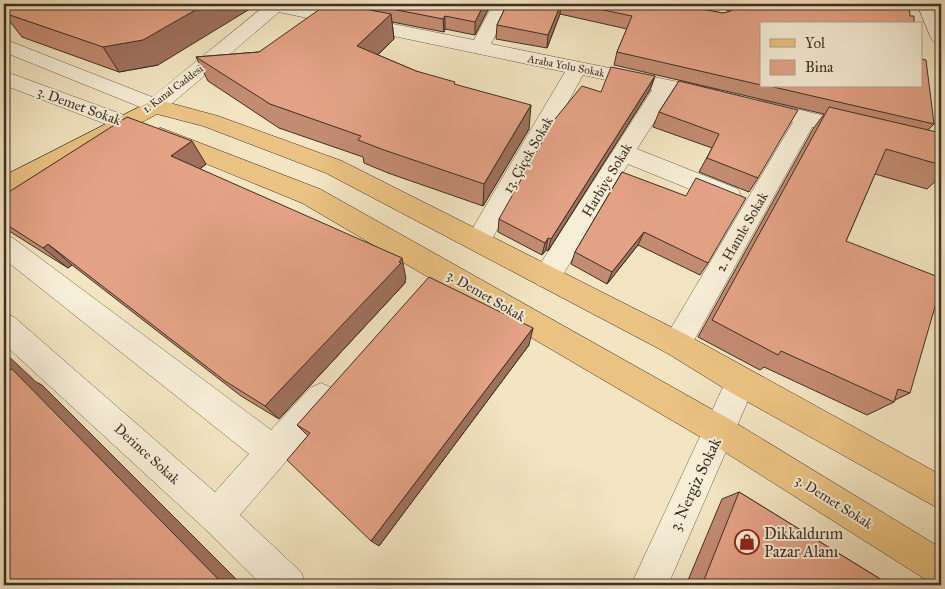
<svg xmlns="http://www.w3.org/2000/svg" width="945" height="589" font-family="'IM FELL Great Primer',serif">
<style>
.lines{fill:none;stroke-linecap:round;stroke-linejoin:round}
.minor-casing{stroke:#6a5c4c;stroke-width:1}
.major-casing{stroke:#3c2f25;stroke-width:1}
.minor{fill:#f7eed7;fill-rule:evenodd}
.major{fill:#eac281;fill-rule:evenodd}
.wall{fill:#c38b72;stroke:#3c2f25}
.shaded-wall{fill:#9f715d;stroke:#3c2f25}
.building{fill:#e3a285;stroke:#3c2f25}
.labels{text-anchor:middle;dominant-baseline:central;stroke-width:4;stroke-linejoin:round;paint-order:stroke}
.far-street-label{font-size:11px;fill:#3c2f25;stroke:#f7eed7}
.street-label{font-size:14px;fill:#3c2f25;stroke:#f7eed7}
.near-street-label{font-size:16px;fill:#3c2f25;stroke:#f7eed7}
.near-poi-label{font-size:16px;fill:#3c2f25;stroke:#f7eed7;text-anchor:start}
</style>
<rect width="100%" height="100%" fill="#f3e5c2"/>
<filter id="stains"><feTurbulence type="fractalNoise" baseFrequency=".004" numOctaves="4"/><feColorMatrix values="0 0 0 0 .2 0 0 0 0 .09 0 0 0 0 .02 0 0 0 .5 -.17"/></filter>
<radialGradient id="worn" r=".72"><stop offset=".6" stop-color="#630" stop-opacity="0"/><stop offset="1" stop-color="#630" stop-opacity=".3"/></radialGradient>
<g class="lines">
<defs>
<g id="minor">
<path d="M 267,4 L 292,4 L 474,40 L 493,4 L 511,4 L 491,44 L 718,90 L 722,95 L 718,100 L 711,102 L 672,94 L 637,149 L 738,189 L 741,196 L 738,203 L 729,205 L 628,164 L 557,285 L 547,288 L 537,285 L 534,277 L 537,269 L 652,90 L 583,75 L 487,248 L 478,251 L 469,248 L 465,241 L 565,72 L 279,12 L 163,111 L 155,113 L 4,52 L 4,39 L 152,97 Z"/>
<path d="M 631,4 L 667,4 L 709,12 L 709,4 L 727,4 L 727,19 L 725,23 L 718,25 L 640,9 L 634,8 Z"/>
<path d="M 917,4 L 935,4 L 941,17 L 941,44 L 934,42 L 931,38 Z"/>
<path d="M 4,71 L 132,118 L 135,123 L 132,128 L 124,131 L 116,128 L 4,85 Z"/>
<path d="M 760,100 L 862,125 L 865,130 L 862,135 L 854,138 L 812,127 L 687,353 L 677,357 L 667,353 L 662,344 L 667,335 L 793,122 L 752,112 L 749,107 L 752,102 Z"/>
<path d="M 4,235 L 13,238 L 271,430 L 310,388 L 321,383 L 332,388 L 336,398 L 332,408 L 240,515 L 301,572 L 306,585 L 262,585 L 204,528 L 4,344 L 4,313 L 14,317 L 215,492 L 249,454 L 4,259 Z"/>
<path d="M 741,368 L 752,372 L 756,382 L 668,585 L 631,585 L 730,372 Z"/>
</g>
<g id="major">
<path d="M 155,99 L 218,116 L 342,161 L 687,335 L 941,475 L 941,510 L 730,392 L 667,353 L 326,173 L 203,126 L 157,114 L 13,193 L 4,196 L 4,176 Z"/>
<path d="M 161,128 L 320,189 L 731,420 L 941,548 L 941,585 L 928,581 L 709,442 L 302,203 L 153,142 L 150,136 L 153,130 Z"/>
</g>
</defs>
<use href="#minor" class="minor-casing"/>
<use href="#major" class="major-casing"/>
<use href="#minor" class="minor"/>
<use href="#major" class="major"/>
</g>
<g class="wall">
<path d="M 344,4 L 491,4 L 475,35 L 445,29 L 444,32 L 392,22 L 394,39 L 378,55 L 416,71 L 455,85 L 529,129 L 483,206 L 388,173 L 364,163 L 363,157 L 279,128 L 208,81 L 196,57 L 259,52 L 344,5 Z"/>
<path d="M 507,4 L 674,4 L 723,13 L 728,12 L 727,4 L 909,4 L 761,24 L 761,86 L 921,86 L 934,124 L 928,130 L 941,165 L 941,176 L 927,189 L 875,174 L 846,241 L 910,393 L 895,400 L 894,402 L 867,415 L 764,367 L 760,370 L 698,337 L 813,129 L 824,114 L 614,65 L 617,52 L 627,29 L 560,14 L 547,48 L 496,39 L 497,25 Z"/>
<path d="M 676,4 L 709,4 L 707,10 Z"/>
<path d="M 4,13 L 158,65 L 119,72 L 22,37 L 4,14 Z"/>
<path d="M 655,76 L 650,90 L 548,251 L 546,250 L 542,255 L 498,232 L 499,219 L 601,92 Z"/>
<path d="M 679,81 L 758,178 L 749,192 L 699,172 L 712,148 L 653,127 L 659,112 Z"/>
<path d="M 206,164 L 200,169 L 406,279 L 405,280 L 405,283 L 279,419 L 241,396 L 72,265 L 68,268 L 9,231 L 4,227 L 4,195 Z"/>
<path d="M 622,172 L 708,263 L 700,275 L 638,245 L 607,284 L 571,264 L 575,252 Z"/>
<path d="M 529,345 L 379,546 L 308,436 L 297,425 Z"/>
<path d="M 739,492 L 890,585 L 686,585 L 722,499 Z"/>
</g>
<g class="shaded-wall">
<path d="M 206,4 L 258,4 L 158,65 L 119,72 L 103,47 Z"/>
<path d="M 484,4 L 491,4 L 475,35 L 475,22 Z"/>
<path d="M 561,4 L 560,14 L 547,48 L 548,35 Z"/>
<path d="M 391,14 L 394,39 L 362,70 L 357,46 Z"/>
<path d="M 445,16 L 445,29 L 444,32 L 443,19 Z"/>
<path d="M 655,76 L 650,90 L 548,251 L 551,239 Z"/>
<path d="M 531,105 L 529,129 L 483,206 L 484,184 Z"/>
<path d="M 192,141 L 206,164 L 187,179 L 171,156 Z"/>
<path d="M 644,232 L 638,245 L 607,284 L 612,272 Z"/>
<path d="M 548,238 L 546,250 L 542,255 L 545,243 Z"/>
<path d="M 48,244 L 72,265 L 68,268 L 43,248 Z"/>
<path d="M 402,258 L 406,279 L 405,280 L 405,283 L 279,419 L 265,406 Z"/>
<path d="M 533,328 L 529,345 L 379,546 L 371,541 Z"/>
<path d="M 4,352 L 36,382 L 42,385 L 242,585 L 224,585 L 4,365 Z"/>
</g>
<g class="building">
<path d="M 4,4 L 206,4 L 143,40 L 103,47 L 4,13 Z"/>
<path d="M 327,4 L 339,4 L 391,14 L 357,46 L 416,71 L 455,82 L 454,84 L 531,105 L 484,184 L 384,150 L 358,140 L 361,136 L 270,104 L 196,57 L 259,52 Z"/>
<path d="M 366,4 L 484,4 L 475,22 L 445,16 L 443,19 Z"/>
<path d="M 507,4 L 561,4 L 548,35 L 497,25 Z"/>
<path d="M 575,4 L 674,4 L 723,13 L 731,11 L 735,6 L 735,4 L 909,4 L 910,16 L 914,16 L 914,24 L 761,24 L 761,85 L 617,52 L 632,16 Z"/>
<path d="M 921,59 L 926,60 L 934,124 L 769,86 L 921,86 Z"/>
<path d="M 611,67 L 655,76 L 551,239 L 548,238 L 545,243 L 499,219 L 555,119 L 582,86 L 601,92 Z"/>
<path d="M 679,81 L 798,110 L 758,178 L 707,158 L 719,134 L 659,112 Z"/>
<path d="M 829,107 L 941,133 L 941,165 L 886,149 L 846,241 L 941,278 L 941,286 L 910,393 L 898,389 L 894,402 L 781,351 L 778,355 L 712,320 Z"/>
<path d="M 127,117 L 192,141 L 171,156 L 402,258 L 399,262 L 401,263 L 265,406 L 225,381 L 48,244 L 43,248 L 4,223 L 4,195 Z"/>
<path d="M 622,172 L 686,196 L 696,178 L 746,198 L 708,263 L 644,232 L 612,272 L 575,252 Z"/>
<path d="M 429,277 L 533,328 L 371,541 L 287,460 L 310,433 L 297,425 Z"/>
<path d="M 4,365 L 9,370 L 12,369 L 224,585 L 4,585 Z"/>
<path d="M 739,492 L 890,585 L 702,585 Z"/>
</g>
<defs>
<symbol id="shop-ring" viewBox="-11 -11 22 22"><circle r="9.5" fill="#f7eed7" stroke="#8f2418" stroke-width="1.5"/><path d="M-5-2.5h2.3a2.7 3.5 0 0 1 5.4 0H5L5.5 6h-11ZM-1.5-2.5h3a1.5 2.3 0 0 0-3 0Z" fill="#8f2418"/></symbol>
</defs>
<g fill-rule="evenodd">
<use href="#shop-ring" x="733" y="528" width="28" height="28"/>
</g>
<g class="labels">
<g class="far-street-label">
<text transform="translate(566 66) rotate(11)">Araba Yolu Sokak</text>
<text transform="translate(173 89) rotate(-37)">1. Kanal Caddesi</text>
</g>
<g class="street-label">
<text transform="translate(79 106) rotate(20)">3. Demet Sokak</text>
<text transform="translate(528 155) rotate(-60)">13. Çiçek Sokak</text>
<text transform="translate(607 180) rotate(-59)">Harbiye Sokak</text>
<text transform="translate(742 232) rotate(-60)">2. Hamle Sokak</text>
<text transform="translate(486 296) rotate(30)">3. Demet Sokak</text>
<text transform="translate(147 454) rotate(42)">Derince Sokak</text>
<text transform="translate(834 502) rotate(32)">3. Demet Sokak</text>
</g>
<g class="near-street-label">
<text transform="translate(695 484) rotate(-65)">3. Nergiz Sokak</text>
</g>
<g class="near-poi-label">
<text x="764" y="533">Dikkaldırım<tspan x="764" dy="18">Pazar Alanı</tspan></text>
</g>
</g>
<rect width="945" height="589" fill="none" stroke="#f3e5c2" stroke-width="20"/>
<rect x="5" y="5" width="935" height="579" fill="none" stroke="#3c2f25" stroke-width="2.5"/>
<rect x="10" y="10" width="925" height="569" fill="none" stroke="#3c2f25"/>
<rect x="760" y="22" width="162" height="65" fill="#f7eed7" stroke="#aca290"/>
<rect x="770" y="39" width="25" height="8" fill="#eac281" stroke="#aca290"/>
<text x="805" y="48" font-size="15" fill="#3c2f25">Yol</text>
<rect x="770" y="60" width="25" height="15" fill="#e3a285" stroke="#aca290"/>
<text x="805" y="72" font-size="15" fill="#3c2f25">Bina</text>
<rect width="100%" height="100%" filter="url(#stains)"/>
<rect width="100%" height="100%" fill="url(#worn)"/>
</svg>
